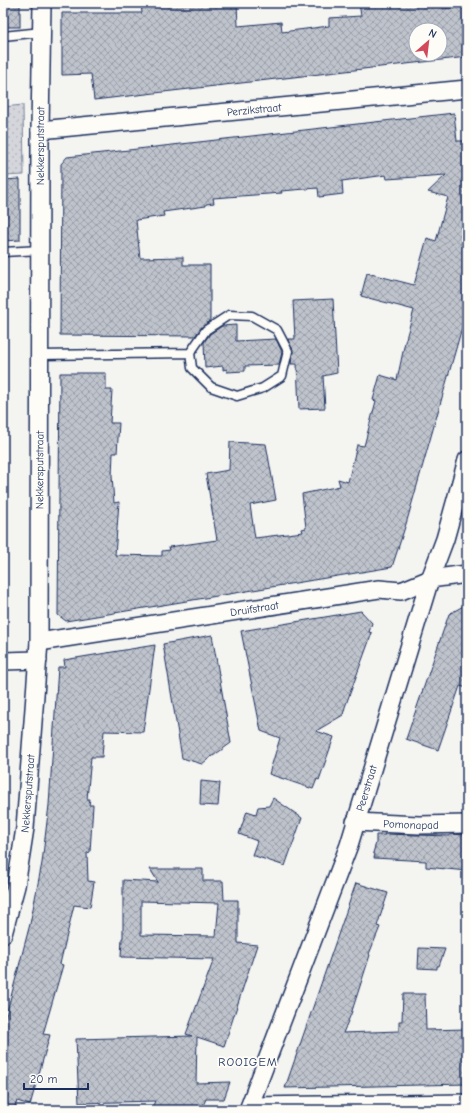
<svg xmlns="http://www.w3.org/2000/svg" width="470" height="1113" font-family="'Comic Neue',sans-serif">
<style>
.grass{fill:url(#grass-dots);stroke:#78829c}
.building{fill:url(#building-cross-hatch);stroke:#1b2f5e;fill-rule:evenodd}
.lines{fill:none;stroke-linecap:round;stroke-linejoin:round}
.lane-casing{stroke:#1b2f5e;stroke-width:11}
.street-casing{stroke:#1b2f5e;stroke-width:20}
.lane{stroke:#fdfcf7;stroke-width:8}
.street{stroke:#fdfcf7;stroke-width:17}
.labels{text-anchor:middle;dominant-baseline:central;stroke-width:4;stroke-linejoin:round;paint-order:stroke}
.street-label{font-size:11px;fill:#1b2f5e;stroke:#fdfcf7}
.neighbourhood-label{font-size:12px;letter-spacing:1px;fill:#1b2f5e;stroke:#fdfcf7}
</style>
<defs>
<pattern id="grass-dots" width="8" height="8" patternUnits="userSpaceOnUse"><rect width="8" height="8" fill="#d4d6db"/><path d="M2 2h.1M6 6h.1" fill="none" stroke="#b5b8be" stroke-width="1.8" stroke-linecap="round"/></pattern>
<pattern id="building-cross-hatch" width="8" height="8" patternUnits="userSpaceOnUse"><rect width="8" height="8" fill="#bfc3cc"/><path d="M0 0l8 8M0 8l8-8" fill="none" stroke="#9a9fa9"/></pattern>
</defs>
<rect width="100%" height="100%" fill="#f4f4f1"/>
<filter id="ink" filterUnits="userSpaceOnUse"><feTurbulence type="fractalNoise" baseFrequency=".025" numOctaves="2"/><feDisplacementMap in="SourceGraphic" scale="8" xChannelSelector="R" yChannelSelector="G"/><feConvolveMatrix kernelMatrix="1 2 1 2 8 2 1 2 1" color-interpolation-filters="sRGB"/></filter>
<g filter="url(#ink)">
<path class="grass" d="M 23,105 L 24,175 L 3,176 L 3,107 Z"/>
<g class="building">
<rect x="3" y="3" width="17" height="24"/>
<path d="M 141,3 L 237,3 L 238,26 L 281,22 L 282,32 L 329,26 L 329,18 L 361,16 L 359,3 L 442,3 L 443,9 L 467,6 L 467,57 L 94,100 L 91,74 L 62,75 L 62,13 L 142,13 ZM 416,30 L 440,30 L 440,54 L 416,54 Z"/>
<path d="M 454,113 L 457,141 L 467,141 L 467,316 L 463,324 L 406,524 L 392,567 L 66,621 L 58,615 L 60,373 L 106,373 L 106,390 L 112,390 L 110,423 L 119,423 L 117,453 L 113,453 L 112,476 L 114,503 L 119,502 L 115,555 L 162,556 L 162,551 L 170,550 L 169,547 L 217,540 L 206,474 L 229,470 L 230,442 L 266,444 L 276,500 L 250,505 L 255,538 L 303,532 L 302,529 L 306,528 L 302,494 L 340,486 L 338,479 L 348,482 L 357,445 L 364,446 L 376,401 L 373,400 L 380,375 L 397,380 L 405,342 L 414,310 L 361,296 L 367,273 L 414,285 L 427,238 L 436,241 L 448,197 L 428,192 L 446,175 L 387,179 L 386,175 L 342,181 L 343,194 L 319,197 L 318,188 L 281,191 L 282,193 L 213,198 L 214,203 L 206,204 L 206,206 L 163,212 L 164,216 L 136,220 L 140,258 L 183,257 L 183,265 L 210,265 L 210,321 L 202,327 L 195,336 L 60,335 L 61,164 L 67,157 Z"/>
<path d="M 20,179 L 20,240 L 3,241 L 3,180 Z"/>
<path d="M 333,299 L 337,373 L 323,376 L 325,408 L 299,409 L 297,364 L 291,364 L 293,352 L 288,339 L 295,339 L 293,301 Z"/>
<path d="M 236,325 L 236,341 L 276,339 L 282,352 L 279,365 L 245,366 L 245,371 L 227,372 L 227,369 L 223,370 L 223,366 L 205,368 L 204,342 L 210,334 L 222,326 Z"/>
<path d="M 467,604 L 467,688 L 460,686 L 438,750 L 406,739 L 449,614 Z"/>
<path d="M 361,611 L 372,623 L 369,632 L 372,633 L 345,707 L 343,715 L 316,731 L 334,737 L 319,780 L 317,779 L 313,789 L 269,774 L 280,738 L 261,731 L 241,631 Z"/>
<path d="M 212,635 L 231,743 L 213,756 L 212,756 L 202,764 L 182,758 L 163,644 Z"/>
<path d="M 155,645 L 143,732 L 104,731 L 102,757 L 91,757 L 87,799 L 90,799 L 89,805 L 93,805 L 90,852 L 87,853 L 88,881 L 94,882 L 90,907 L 74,905 L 60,964 L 63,965 L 43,1034 L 50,1035 L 30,1105 L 17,1101 L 14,1110 L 3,1110 L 3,1027 L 30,924 L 42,863 L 49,805 L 58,667 L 65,667 L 64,660 Z"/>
<path d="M 201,781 L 220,783 L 218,806 L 200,805 Z"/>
<path d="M 273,798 L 302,818 L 285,866 L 252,855 L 257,841 L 239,834 L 247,811 L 256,814 L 258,807 L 269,806 Z"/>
<path d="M 384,834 L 450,836 L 450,834 L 467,835 L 467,871 L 426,867 L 426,861 L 374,858 L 375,854 L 373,853 L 376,843 L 376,835 L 385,835 Z"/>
<path d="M 150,869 L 203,869 L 203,881 L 223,881 L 224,900 L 238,900 L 238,943 L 257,945 L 224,1046 L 197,1037 L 196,1083 L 230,1082 L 224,1099 L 206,1099 L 201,1110 L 151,1110 L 155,1101 L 79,1103 L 76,1039 L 192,1036 L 186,1034 L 214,959 L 121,957 L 122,938 L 123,938 L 123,880 L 158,882 ZM 141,901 L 219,903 L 216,936 L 141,935 Z"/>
<path d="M 356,883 L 388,893 L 377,926 L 380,927 L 369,954 L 370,955 L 351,1014 L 343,1033 L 399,1031 L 399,1021 L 402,1021 L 403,994 L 425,994 L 426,1030 L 467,1029 L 467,1084 L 285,1088 Z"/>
<path d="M 419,948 L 445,949 L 439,966 L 437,966 L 437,969 L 418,968 Z"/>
</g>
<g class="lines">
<defs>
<g id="lane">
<path d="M 3,36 L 42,32"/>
<path d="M 3,252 L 41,250"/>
<path d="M 40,355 L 190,353 L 206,330 L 229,315 L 252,316 L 277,330 L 288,351 L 282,376 L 263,388 L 237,396 L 211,387 L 192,368 L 190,353"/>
</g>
<g id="street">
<path id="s1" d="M 40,130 L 467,89"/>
<path id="s2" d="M 39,642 L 379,589 L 401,591 L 430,579 L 467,574"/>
<path d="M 3,661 L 38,660"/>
<path id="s3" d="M 355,822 L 419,825 L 467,824"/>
<path id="s4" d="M 3,934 L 16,886 L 25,828 L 39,642 L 40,130 L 42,3"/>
<path d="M 250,1106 L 467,1103"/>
<path id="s5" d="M 248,1110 L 349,845 L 430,579 L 445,539 L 467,460"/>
</g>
</defs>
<use href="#lane" class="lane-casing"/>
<use href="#street" class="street-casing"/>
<use href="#lane" class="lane"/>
<use href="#street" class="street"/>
</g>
</g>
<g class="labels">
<g class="street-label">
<text stroke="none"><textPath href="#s1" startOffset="215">Perzikstraat</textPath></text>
<text stroke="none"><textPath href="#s4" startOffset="791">Nekkersputstraat</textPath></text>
<text stroke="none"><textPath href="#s4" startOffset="467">Nekkersputstraat</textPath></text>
<text stroke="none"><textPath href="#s2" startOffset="218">Druifstraat</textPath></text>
<text stroke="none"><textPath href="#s5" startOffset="343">Peerstraat</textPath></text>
<text stroke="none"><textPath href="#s4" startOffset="143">Nekkersputstraat</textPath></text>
<text stroke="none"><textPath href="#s3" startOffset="56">Pomonapad</textPath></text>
</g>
<g class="neighbourhood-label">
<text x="248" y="1062">ROOIGEM</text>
</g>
</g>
<rect width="470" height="1113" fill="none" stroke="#fdfcf7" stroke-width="16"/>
<rect x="8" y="8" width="454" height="1097" fill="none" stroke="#1b2f5e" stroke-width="1.5" filter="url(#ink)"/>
<g transform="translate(428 42) rotate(28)"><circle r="19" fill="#fdfcf7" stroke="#a3aaba"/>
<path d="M0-3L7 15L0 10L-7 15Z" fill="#d1495b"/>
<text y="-6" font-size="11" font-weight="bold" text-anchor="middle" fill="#1b2f5e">N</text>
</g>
<path d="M24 1083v6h64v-6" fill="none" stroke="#1b2f5e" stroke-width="2"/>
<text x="30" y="1083" font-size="12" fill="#1b2f5e" stroke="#fdfcf7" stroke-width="3" paint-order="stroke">20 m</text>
</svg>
